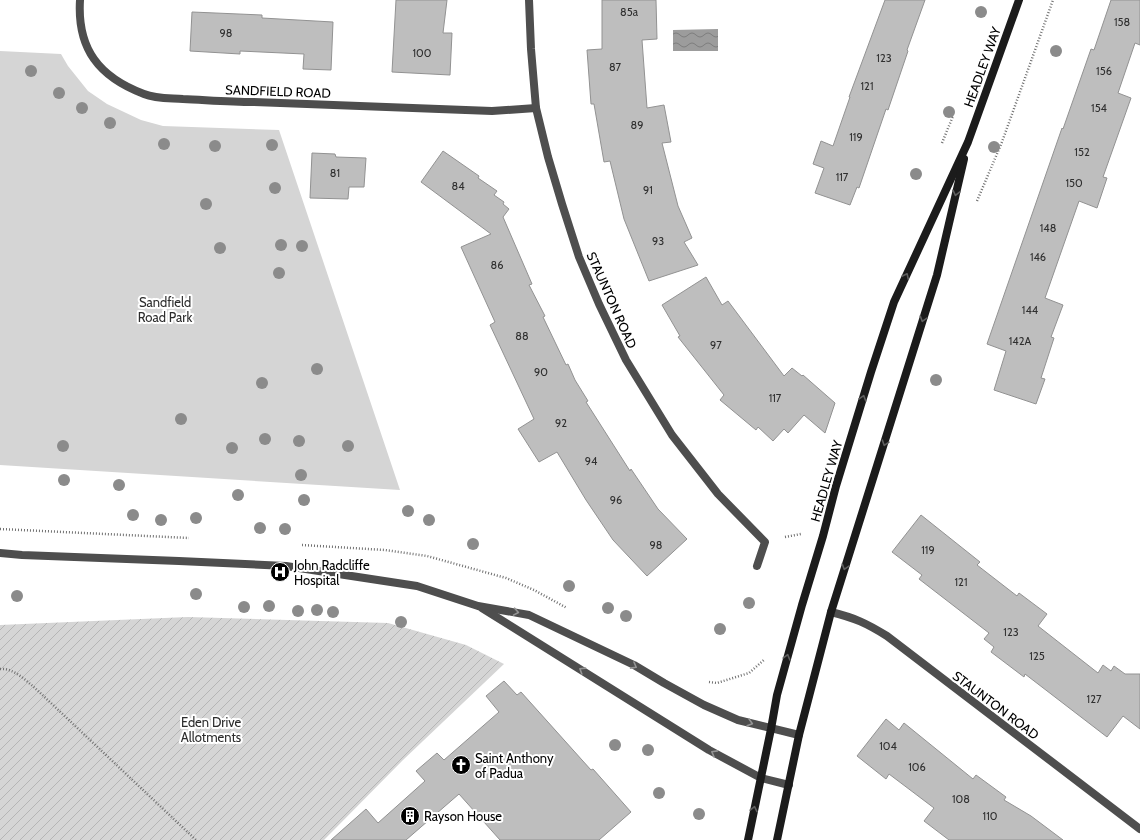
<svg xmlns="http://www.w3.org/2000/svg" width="1140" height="840" font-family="Cabin,sans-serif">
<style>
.park{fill:#d5d5d5}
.garden{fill:url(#garden-furrows)}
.water{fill:url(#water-waves)}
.building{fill:#bebebe;stroke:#929292}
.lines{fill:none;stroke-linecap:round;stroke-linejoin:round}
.path{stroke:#707070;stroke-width:2.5;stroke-dasharray:1 2;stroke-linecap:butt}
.minor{stroke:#4e4e4e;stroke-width:8}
.tertiary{stroke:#4e4e4e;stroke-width:8}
.secondary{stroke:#1b1b1b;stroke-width:8}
.tree{fill:#8b8b8b}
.oneway{stroke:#5f5f5f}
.oneway2{stroke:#959595}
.labels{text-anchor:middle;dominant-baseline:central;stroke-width:4;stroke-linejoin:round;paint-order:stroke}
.number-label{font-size:11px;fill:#303030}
.street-label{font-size:13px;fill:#000;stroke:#fff}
.park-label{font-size:13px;fill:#2c2c2c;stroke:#fff}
.poi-label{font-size:13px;fill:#000;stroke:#fff;text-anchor:start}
</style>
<defs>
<pattern id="garden-furrows" width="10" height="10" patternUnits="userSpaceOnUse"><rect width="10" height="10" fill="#d5d5d5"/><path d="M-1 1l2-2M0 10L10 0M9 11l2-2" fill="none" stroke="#b5b5b5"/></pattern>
<pattern id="water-waves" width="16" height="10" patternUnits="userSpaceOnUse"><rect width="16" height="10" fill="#9c9c9c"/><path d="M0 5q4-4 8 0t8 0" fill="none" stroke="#7d7d7d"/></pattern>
</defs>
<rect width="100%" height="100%" fill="#fff"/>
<path class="park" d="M 0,51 L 61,54 L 68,66 L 88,91 L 107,104 L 141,120 L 163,126 L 279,130 L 400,490 L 0,465 Z"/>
<path class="garden" d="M 188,617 L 388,623 L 466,645 L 504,664 L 403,760 L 324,840 L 0,840 L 0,625 Z"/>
<path class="water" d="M 718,29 L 718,51 L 673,51 L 673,30 Z"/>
<g class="building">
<path d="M 396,0 L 447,0 L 443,33 L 452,33 L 450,75 L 392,72 Z"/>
<path d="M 602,0 L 656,0 L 657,39 L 642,40 L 647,108 L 664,105 L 671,142 L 662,143 L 678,206 L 692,238 L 684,242 L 698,265 L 649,281 L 624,219 L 610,161 L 604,162 L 594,104 L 591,104 L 587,50 L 602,49 Z"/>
<path d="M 885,0 L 925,0 L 907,50 L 908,51 L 888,110 L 886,109 L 859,188 L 857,187 L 850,205 L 815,193 L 824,168 L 813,164 L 821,141 L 833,146 L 850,97 L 849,97 Z"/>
<path d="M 1111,0 L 1140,0 L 1140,45 L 1135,43 L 1118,93 L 1131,98 L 1103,177 L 1107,178 L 1097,208 L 1079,201 L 1045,298 L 1063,305 L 1051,337 L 1054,338 L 1041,378 L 1045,379 L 1036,404 L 994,390 L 1006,351 L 987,344 L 1062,128 L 1063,129 L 1091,49 L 1094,50 Z"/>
<path d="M 192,12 L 262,15 L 262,18 L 333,22 L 331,70 L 303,69 L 304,54 L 240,51 L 240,54 L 190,51 Z"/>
<path d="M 443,151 L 479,176 L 478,178 L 497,191 L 494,195 L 504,202 L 503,204 L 509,209 L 503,217 L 532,284 L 529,285 L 545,316 L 543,317 L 566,365 L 568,364 L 575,380 L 588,401 L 586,402 L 630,471 L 631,469 L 658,509 L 687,539 L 647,576 L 613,540 L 586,500 L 557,452 L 539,462 L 518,429 L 534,419 L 490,325 L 495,322 L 461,247 L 491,234 L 421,182 Z"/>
<path d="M 312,153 L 335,154 L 336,157 L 366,158 L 364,187 L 349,187 L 348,199 L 310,198 Z"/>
<path d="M 706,277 L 722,305 L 728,301 L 784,376 L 792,368 L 802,376 L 803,375 L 835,403 L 825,433 L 804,415 L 788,433 L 784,429 L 773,441 L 758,427 L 756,430 L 720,400 L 724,395 L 678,337 L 680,336 L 662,305 Z"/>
<path d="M 921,515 L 980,562 L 977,565 L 1017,596 L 1019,593 L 1047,614 L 1038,626 L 1098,673 L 1103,665 L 1111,671 L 1114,666 L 1125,674 L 1140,674 L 1140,729 L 1123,716 L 1107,737 L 1025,674 L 1024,677 L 991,652 L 994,647 L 984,639 L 989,633 L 919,579 L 922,575 L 892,552 Z"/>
<path d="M 504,681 L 517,695 L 521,692 L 591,770 L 593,769 L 631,812 L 599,840 L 500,840 L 459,794 L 406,840 L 331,840 L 366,809 L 378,823 L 425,781 L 416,771 L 437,753 L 444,760 L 499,712 L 486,696 Z"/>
<path d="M 886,719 L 899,730 L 904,723 L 973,779 L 976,775 L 1006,797 L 1004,800 L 1031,816 L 1063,840 L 949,840 L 924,821 L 934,808 L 889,774 L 886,779 L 857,756 Z"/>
</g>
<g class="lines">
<g class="path">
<path d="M 942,143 L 953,116"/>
<path d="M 977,201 L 1002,142 L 1053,0"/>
<path d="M 0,529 L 189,538"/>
<path d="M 785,537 L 801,534"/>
<path d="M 302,545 L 385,550 L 427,556 L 506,578 L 534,590 L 567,608"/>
<path d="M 0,669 C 14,668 25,680 35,688 L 196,840"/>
<path d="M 709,682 L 717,683 L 749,673 L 765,659"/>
</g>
<g class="minor">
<path d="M 80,0 C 77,49 99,77 144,94 C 156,99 170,98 183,99 C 206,100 230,102 253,102 C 333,105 413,108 492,111 L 536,108"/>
<path d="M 529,0 L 531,49 L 536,108 L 548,157 L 562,204 L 579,257 L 599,304 L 626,360 L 672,435 L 718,494 L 765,542 L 757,566"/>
<path d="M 831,612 C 855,618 866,623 887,636 L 1140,829"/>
</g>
<g class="tertiary">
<path d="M 0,553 L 22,555 L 179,561 L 286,566 L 417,586 L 478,606 L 529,615 L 634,665 L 664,683 L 704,705 L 738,720 L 799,735"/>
<path d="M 482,608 L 709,750 L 761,778 L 789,785"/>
</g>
<g class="secondary">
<path d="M 748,840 L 771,729 L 777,695 L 802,605 L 823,536 L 836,486 L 871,372 L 894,302 L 968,142 L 1019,0"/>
<path d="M 777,840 L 799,735 L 831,612 L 937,275 L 964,159"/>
</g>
</g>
<g class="tree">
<circle cx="981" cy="12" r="6"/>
<circle cx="1056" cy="51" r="6"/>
<circle cx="31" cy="71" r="6"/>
<circle cx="59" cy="93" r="6"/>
<circle cx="82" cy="108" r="6"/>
<circle cx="949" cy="112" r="6"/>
<circle cx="110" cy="123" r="6"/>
<circle cx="164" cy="144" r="6"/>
<circle cx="272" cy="145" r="6"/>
<circle cx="215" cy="146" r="6"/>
<circle cx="994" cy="147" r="6"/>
<circle cx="916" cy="174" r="6"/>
<circle cx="275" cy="188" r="6"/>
<circle cx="206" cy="204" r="6"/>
<circle cx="281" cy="245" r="6"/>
<circle cx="302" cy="246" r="6"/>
<circle cx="220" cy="248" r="6"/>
<circle cx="279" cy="273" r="6"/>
<circle cx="317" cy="369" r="6"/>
<circle cx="936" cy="380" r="6"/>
<circle cx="262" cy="383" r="6"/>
<circle cx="181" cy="419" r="6"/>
<circle cx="265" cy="439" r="6"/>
<circle cx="299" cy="441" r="6"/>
<circle cx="63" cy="446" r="6"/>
<circle cx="348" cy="446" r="6"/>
<circle cx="232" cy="448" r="6"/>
<circle cx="301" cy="475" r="6"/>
<circle cx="64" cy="480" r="6"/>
<circle cx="119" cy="485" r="6"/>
<circle cx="238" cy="495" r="6"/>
<circle cx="304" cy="500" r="6"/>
<circle cx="408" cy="511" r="6"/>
<circle cx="133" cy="515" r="6"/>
<circle cx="196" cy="518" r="6"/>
<circle cx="161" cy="520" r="6"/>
<circle cx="429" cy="520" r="6"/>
<circle cx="260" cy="528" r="6"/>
<circle cx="285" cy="529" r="6"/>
<circle cx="473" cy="544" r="6"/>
<circle cx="569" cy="586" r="6"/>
<circle cx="196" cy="594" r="6"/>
<circle cx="17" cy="596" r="6"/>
<circle cx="749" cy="603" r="6"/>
<circle cx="269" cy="606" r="6"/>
<circle cx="244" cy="607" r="6"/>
<circle cx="608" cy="608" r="6"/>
<circle cx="317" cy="610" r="6"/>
<circle cx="298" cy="611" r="6"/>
<circle cx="333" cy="612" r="6"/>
<circle cx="626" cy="616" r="6"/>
<circle cx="401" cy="622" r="6"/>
<circle cx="720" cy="629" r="6"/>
<circle cx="615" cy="745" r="6"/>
<circle cx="648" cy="750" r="6"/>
<circle cx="659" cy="793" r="6"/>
<circle cx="699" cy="814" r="6"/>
</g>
<defs><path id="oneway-chevron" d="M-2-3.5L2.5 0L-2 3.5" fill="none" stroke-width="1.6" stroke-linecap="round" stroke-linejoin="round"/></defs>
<g class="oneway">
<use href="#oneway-chevron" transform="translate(956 193) rotate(103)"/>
<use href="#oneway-chevron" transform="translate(906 276) rotate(-65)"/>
<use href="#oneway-chevron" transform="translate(923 319) rotate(107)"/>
<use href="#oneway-chevron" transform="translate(863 398) rotate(-73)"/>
<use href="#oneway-chevron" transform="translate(885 443) rotate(108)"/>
<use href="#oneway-chevron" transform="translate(845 567) rotate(107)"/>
<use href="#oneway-chevron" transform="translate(787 657) rotate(-75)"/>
<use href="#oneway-chevron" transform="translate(754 809) rotate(-78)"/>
</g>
<g class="oneway2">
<use href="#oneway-chevron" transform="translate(516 612) rotate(10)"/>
<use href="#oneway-chevron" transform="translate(634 666) rotate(29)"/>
<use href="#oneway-chevron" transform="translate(582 670) rotate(-148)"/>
<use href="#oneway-chevron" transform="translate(750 723) rotate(16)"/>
<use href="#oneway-chevron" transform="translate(714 753) rotate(-151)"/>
</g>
<defs>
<symbol id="hospital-disc" viewBox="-11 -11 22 22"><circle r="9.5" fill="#000" stroke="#fff"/><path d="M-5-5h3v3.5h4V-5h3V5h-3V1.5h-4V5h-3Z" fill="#fff"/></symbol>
<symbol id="church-disc" viewBox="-11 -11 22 22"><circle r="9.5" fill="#000" stroke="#fff"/><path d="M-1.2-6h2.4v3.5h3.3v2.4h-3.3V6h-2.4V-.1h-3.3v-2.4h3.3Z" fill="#fff"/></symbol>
<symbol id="building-disc" viewBox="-11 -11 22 22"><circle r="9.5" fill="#000" stroke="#fff"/><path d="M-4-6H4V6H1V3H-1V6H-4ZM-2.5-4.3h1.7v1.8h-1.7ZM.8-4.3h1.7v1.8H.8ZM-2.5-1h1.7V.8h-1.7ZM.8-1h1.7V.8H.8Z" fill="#fff"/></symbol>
</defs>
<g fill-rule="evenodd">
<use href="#hospital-disc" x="269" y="561" width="22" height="22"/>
<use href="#church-disc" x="450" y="754" width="22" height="22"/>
<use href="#building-disc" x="399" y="805" width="22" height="22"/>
</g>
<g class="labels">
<g class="number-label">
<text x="629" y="12">85a</text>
<text x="1122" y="22">158</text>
<text x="226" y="33">98</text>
<text x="422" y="53">100</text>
<text x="884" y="58">123</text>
<text x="615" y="67">87</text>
<text x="1104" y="71">156</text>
<text x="867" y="86">121</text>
<text x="1099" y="108">154</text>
<text x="637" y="125">89</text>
<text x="856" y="137">119</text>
<text x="1082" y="152">152</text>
<text x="335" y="173">81</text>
<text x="842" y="177">117</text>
<text x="1074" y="183">150</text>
<text x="458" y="186">84</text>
<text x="648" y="190">91</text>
<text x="1048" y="228">148</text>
<text x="658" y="241">93</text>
<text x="1038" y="257">146</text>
<text x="497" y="265">86</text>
<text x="1030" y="310">144</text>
<text x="522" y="336">88</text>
<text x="1020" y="341">142A</text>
<text x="716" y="345">97</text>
<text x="541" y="372">90</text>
<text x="775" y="398">117</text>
<text x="561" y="423">92</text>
<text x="591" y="461">94</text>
<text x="616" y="500">96</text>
<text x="656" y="545">98</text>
<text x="928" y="550">119</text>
<text x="961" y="582">121</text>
<text x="1011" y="632">123</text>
<text x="1037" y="656">125</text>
<text x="1094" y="699">127</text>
<text x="888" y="746">104</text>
<text x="917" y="767">106</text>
<text x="961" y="799">108</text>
<text x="990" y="816">110</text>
</g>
<g class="street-label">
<text transform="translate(982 67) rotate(-70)">HEADLEY WAY</text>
<text transform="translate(278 91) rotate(2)">SANDFIELD ROAD</text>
<text transform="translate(612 300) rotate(66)">STAUNTON ROAD</text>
<text transform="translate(826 481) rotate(-74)">HEADLEY WAY</text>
<text transform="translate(996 705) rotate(37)">STAUNTON ROAD</text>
</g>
<g class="park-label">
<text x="165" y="302">Sandfield<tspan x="165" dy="15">Road Park</tspan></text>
<text x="211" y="722">Eden Drive<tspan x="211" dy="15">Allotments</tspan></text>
</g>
<g class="poi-label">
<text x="294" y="565">John Radcliffe<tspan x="294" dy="15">Hospital</tspan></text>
<text x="475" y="758">Saint Anthony<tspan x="475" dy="15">of Padua</tspan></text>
<text x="424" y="816">Rayson House</text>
</g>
</g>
</svg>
